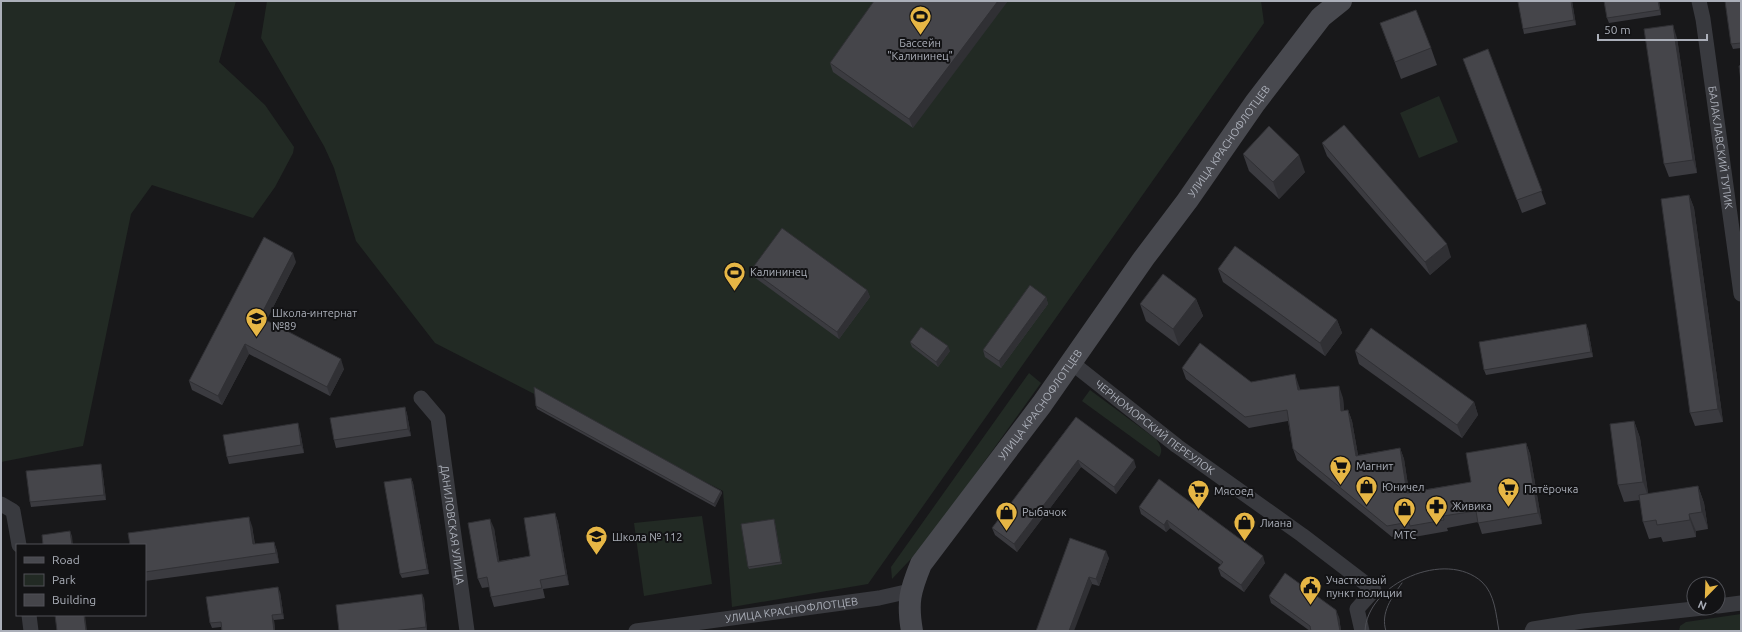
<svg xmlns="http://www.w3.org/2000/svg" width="1742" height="632" font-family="Ubuntu,sans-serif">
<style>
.green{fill:#222a24}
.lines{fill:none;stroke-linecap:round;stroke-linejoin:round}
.street{stroke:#393a3f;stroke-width:15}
.secondary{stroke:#48494f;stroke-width:22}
.tram{stroke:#4f5056;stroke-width:1}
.wall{fill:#3b3b40}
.shaded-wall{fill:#303034}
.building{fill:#45454a;stroke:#303034}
.labels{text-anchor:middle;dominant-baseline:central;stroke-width:4;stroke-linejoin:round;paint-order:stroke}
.poi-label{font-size:11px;fill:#abafb9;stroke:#131315;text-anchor:start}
.street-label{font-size:11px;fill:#abafb9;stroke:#131315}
</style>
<rect width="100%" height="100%" fill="#18181a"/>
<g class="green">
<path d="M 1,1 L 236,1 L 219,62 L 265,105 L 294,147 L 293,153 L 275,187 L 253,218 L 152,185 L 131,214 L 83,446 L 1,462 Z"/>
<path d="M 267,1 L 1261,1 L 1264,23 L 868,584 L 732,607 L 723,491 L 435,343 L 356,241 L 334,168 L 324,146 L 261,38 Z"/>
<path d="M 1439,96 L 1458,142 L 1419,158 L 1400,113 Z"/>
<path d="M 1029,373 L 1041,383 L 925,544 L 892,579 L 891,567 Z"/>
<path d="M 1090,390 L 1156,439 C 1160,445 1164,450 1159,457 L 1082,401 Z"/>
<path d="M 702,516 L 712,584 L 644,596 L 634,523 Z"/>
<path d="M 1741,614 L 1741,631 L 1679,631 L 1680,626 L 1686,622 Z"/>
</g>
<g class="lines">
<g class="street">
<path id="s1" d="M 1699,1 L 1703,19 L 1741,294"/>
<path id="s2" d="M 1072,363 L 1177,446 L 1302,535 L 1374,590 L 1357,609 L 1362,631"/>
<path id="s3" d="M 421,398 L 438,418 L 467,631"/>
<path d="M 1,504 L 13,511 L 19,545"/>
<path d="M 1718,606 L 1741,603"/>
<path d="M 29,615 L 31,631"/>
<path id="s4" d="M 636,631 L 879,598 L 910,591"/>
<path d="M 1532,631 L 1533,629 L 1583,621 L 1703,608"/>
</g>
<path class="secondary" id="s5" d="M 912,631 C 907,602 910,591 921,564 L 1042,404 L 1144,258 L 1187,201 L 1255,103 L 1321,17 L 1341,1"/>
<g class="tram">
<path d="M 1365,631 C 1367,583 1446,549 1482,582 C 1495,594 1496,615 1499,631"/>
<path d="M 1386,631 C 1380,613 1392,597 1402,583"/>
</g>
</g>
<g class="wall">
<path d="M 874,1 L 913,128 L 833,72 L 830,63 Z"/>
<path d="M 1572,1 L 1576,25 L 1524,34 L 1523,29 Z"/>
<path d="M 1604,1 L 1659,1 L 1661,15 L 1609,23 L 1607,18 Z"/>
<path d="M 1741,1 L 1741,48 L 1733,49 L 1731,44 Z"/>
<path d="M 1380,23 L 1431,48 L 1437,65 L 1401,79 Z"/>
<path d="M 1677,38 L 1697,173 L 1669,177 L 1664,164 Z"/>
<path d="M 1488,49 L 1546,204 L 1522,213 L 1463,59 Z"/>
<path d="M 1322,143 L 1451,257 L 1430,275 L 1327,156 Z"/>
<path d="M 1243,154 L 1305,172 L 1279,199 L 1249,171 Z"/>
<path d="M 1689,195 L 1694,208 L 1723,422 L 1695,426 L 1690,413 Z"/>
<path d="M 296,262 L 266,321 L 344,369 L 330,396 L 249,354 L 222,405 L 192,390 L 189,381 Z"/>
<path d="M 1218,269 L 1337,320 L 1342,333 L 1325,356 L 1223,282 Z"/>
<path d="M 751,270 L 867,290 L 870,297 L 839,339 L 754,277 Z"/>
<path d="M 1046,297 L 1048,304 L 1001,368 L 985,357 L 983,350 Z"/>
<path d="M 1196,299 L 1203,316 L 1179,346 L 1146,321 L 1140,304 Z"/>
<path d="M 1588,329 L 1593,357 L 1486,375 L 1484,370 Z"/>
<path d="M 910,342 L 950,351 L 938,367 L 912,347 Z"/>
<path d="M 1355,351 L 1474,402 L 1478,415 L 1462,438 L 1359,364 Z"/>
<path d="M 1182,368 L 1251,382 L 1299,386 L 1300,390 L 1343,398 L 1344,411 L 1348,410 L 1352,421 L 1358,455 L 1400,448 L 1404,459 L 1409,492 L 1471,482 L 1526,443 L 1530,454 L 1542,524 L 1482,534 L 1478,522 L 1447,528 L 1448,531 L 1414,537 L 1412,533 L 1392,537 L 1297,460 L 1293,449 L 1288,421 L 1249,428 L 1186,379 Z"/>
<path d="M 536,406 L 721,491 L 722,493 L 715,507 L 537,409 Z"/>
<path d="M 405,407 L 407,414 L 411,436 L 336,448 L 334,440 Z"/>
<path d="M 1076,417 L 1136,467 L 1116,494 L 1081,467 L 1017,552 L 995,535 L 992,528 Z"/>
<path d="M 1634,421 L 1640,438 L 1648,494 L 1698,486 L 1704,503 L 1708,529 L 1696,531 L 1696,537 L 1663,542 L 1661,537 L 1649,539 L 1643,522 L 1640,500 L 1624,502 L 1618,485 Z"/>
<path d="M 300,431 L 304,453 L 229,464 L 227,457 Z"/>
<path d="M 101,464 L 102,469 L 106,500 L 31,507 L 30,502 Z"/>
<path d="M 411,478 L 413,483 L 429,574 L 402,578 L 400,574 Z"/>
<path d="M 1139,507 L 1265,563 L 1244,592 L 1221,576 L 1218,568 L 1221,565 L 1170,528 L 1166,532 L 1141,514 Z"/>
<path d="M 555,513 L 558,522 L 569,585 L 543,589 L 545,598 L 494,607 L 491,597 L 489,587 L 482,588 L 478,579 L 494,528 L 499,561 L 530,556 Z"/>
<path d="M 774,519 L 782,564 L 749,569 L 748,567 Z"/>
<path d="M 252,526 L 255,544 L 274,542 L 277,551 L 279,563 L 145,581 L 145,545 Z"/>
<path d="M 1070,538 L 1109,558 L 1099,586 L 1092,584 Z"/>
<path d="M 280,592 L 284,619 L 274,620 L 275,631 L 222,631 L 221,627 L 212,628 L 210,623 Z"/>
<path d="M 1269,596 L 1339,617 L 1341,631 L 1310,631 L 1271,603 Z"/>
<path d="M 424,598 L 427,631 L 339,631 Z"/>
</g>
<g class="shaded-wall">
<path d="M 998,1 L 1008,1 L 913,128 L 909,119 Z"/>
<path d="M 1571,1 L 1572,1 L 1576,25 L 1574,20 Z"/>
<path d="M 1658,1 L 1659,1 L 1661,15 L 1660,10 Z"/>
<path d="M 1673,25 L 1677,38 L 1697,173 L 1693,160 Z"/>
<path d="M 1299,155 L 1305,172 L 1279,199 L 1273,182 Z"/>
<path d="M 1689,195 L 1694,208 L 1723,422 L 1718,409 Z"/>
<path d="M 1447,244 L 1451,257 L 1430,275 L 1425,262 Z"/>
<path d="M 293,253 L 296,262 L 263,327 L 260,317 Z"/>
<path d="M 867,290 L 870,297 L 839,339 L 837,332 Z"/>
<path d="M 1046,297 L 1048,304 L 1001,368 L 999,361 Z"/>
<path d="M 1196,299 L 1203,316 L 1179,346 L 1173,329 Z"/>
<path d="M 1337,320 L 1342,333 L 1325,356 L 1320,343 Z"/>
<path d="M 1586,324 L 1588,329 L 1593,357 L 1591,352 Z"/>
<path d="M 245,344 L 249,354 L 222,405 L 218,396 Z"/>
<path d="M 948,346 L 950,351 L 938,367 L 936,362 Z"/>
<path d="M 341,359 L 344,369 L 330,396 L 327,387 Z"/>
<path d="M 1295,374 L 1299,386 L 1302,401 L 1298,390 Z"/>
<path d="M 1339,386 L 1343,398 L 1345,422 L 1341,411 Z"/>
<path d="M 1474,402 L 1478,415 L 1462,438 L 1457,425 Z"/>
<path d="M 405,407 L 407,414 L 411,436 L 408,429 Z"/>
<path d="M 1348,410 L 1352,421 L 1360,467 L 1356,456 Z"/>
<path d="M 1634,421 L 1640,438 L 1649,499 L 1643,482 Z"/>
<path d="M 298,423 L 300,431 L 304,453 L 301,445 Z"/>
<path d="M 1526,443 L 1530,454 L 1542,524 L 1538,513 Z"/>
<path d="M 1400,448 L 1404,459 L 1411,504 L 1407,493 Z"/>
<path d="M 1078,460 L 1081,467 L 1017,552 L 1014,544 Z"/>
<path d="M 1134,460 L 1136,467 L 1116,494 L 1114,487 Z"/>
<path d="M 101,464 L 102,469 L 106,500 L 104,495 Z"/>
<path d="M 411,478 L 413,483 L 429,574 L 427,569 Z"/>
<path d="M 1698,486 L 1704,503 L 1708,529 L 1702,512 Z"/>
<path d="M 721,491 L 722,493 L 715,507 L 714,504 Z"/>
<path d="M 555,513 L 558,522 L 569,585 L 566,575 Z"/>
<path d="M 1689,514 L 1696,531 L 1696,537 L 1690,520 Z"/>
<path d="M 249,517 L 252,526 L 256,554 L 253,544 Z"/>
<path d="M 490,519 L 494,528 L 501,571 L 498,562 Z"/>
<path d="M 774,519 L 775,522 L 782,564 L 781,562 Z"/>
<path d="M 1167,520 L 1170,528 L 1166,532 L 1164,525 Z"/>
<path d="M 70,531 L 72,536 L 73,545 L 72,545 Z"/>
<path d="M 274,542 L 277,551 L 279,563 L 276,553 Z"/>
<path d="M 1106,551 L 1109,558 L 1099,586 L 1096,579 Z"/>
<path d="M 1263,556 L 1265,563 L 1244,592 L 1241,585 Z"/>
<path d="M 1089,577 L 1092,584 L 1074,631 L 1069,631 Z"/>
<path d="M 278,587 L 280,592 L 284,619 L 282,614 Z"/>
<path d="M 422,594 L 424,598 L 427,631 L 426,627 Z"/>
<path d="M 1336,610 L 1339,617 L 1341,631 L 1340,631 Z"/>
<path d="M 84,615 L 85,615 L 87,631 L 86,631 Z"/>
<path d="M 272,615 L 274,620 L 275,631 L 274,631 Z"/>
</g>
<g class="building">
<path d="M 874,1 L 998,1 L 909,119 L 830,63 Z"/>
<path d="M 1524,1 L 1571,1 L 1574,20 L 1523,29 L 1518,2 Z"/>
<path d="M 1604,1 L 1658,1 L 1660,10 L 1607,18 Z"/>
<path d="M 1725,1 L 1741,1 L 1741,43 L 1731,44 Z"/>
<path d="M 1416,10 L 1431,48 L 1395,62 L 1380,23 Z"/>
<path d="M 1673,25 L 1693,160 L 1664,164 L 1644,29 Z"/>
<path d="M 1488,49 L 1542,191 L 1517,200 L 1463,59 Z"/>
<path d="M 1741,65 L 1741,81 L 1739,66 Z"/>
<path d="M 1344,125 L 1447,244 L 1425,262 L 1322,143 Z"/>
<path d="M 1269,126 L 1299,155 L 1273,182 L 1243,154 Z"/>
<path d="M 1689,195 L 1718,409 L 1690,413 L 1661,199 Z"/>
<path d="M 782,228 L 867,290 L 837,332 L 751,270 Z"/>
<path d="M 264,237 L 293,253 L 260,317 L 341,359 L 327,387 L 245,344 L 218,396 L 189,381 Z"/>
<path d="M 1235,246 L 1337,320 L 1320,343 L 1218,269 Z"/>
<path d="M 1163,274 L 1196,299 L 1173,329 L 1140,304 Z"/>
<path d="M 1030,285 L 1046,297 L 999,361 L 983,350 Z"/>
<path d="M 1586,324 L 1591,352 L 1484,370 L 1479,342 Z"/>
<path d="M 921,327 L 948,346 L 936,362 L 910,342 Z"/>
<path d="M 1371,328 L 1474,402 L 1457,425 L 1355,351 Z"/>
<path d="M 1200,343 L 1251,382 L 1295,374 L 1298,390 L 1339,386 L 1341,411 L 1348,410 L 1356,456 L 1400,448 L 1407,493 L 1471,482 L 1466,453 L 1526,443 L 1538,513 L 1478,523 L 1476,511 L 1443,516 L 1444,520 L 1410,526 L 1409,522 L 1387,526 L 1293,449 L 1287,410 L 1245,417 L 1182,368 Z"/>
<path d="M 534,387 L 721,491 L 714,504 L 536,406 Z"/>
<path d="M 405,407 L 408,429 L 334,440 L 330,418 Z"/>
<path d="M 1076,417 L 1134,460 L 1114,487 L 1078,460 L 1014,544 L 992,528 Z"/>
<path d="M 1634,421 L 1643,482 L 1618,485 L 1610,424 Z"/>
<path d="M 298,423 L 301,445 L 227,457 L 223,435 Z"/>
<path d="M 101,464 L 104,495 L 30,502 L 26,471 Z"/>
<path d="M 411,478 L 427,569 L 400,574 L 384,482 Z"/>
<path d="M 1159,479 L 1263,556 L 1241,585 L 1218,568 L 1223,562 L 1167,520 L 1164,525 L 1139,507 Z"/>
<path d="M 1698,486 L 1702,512 L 1689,514 L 1690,520 L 1657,525 L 1656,520 L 1643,522 L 1639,495 Z"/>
<path d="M 555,513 L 566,575 L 540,580 L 542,588 L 491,597 L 487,577 L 478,579 L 468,523 L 490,519 L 498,562 L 530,556 L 524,518 Z"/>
<path d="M 249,517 L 253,544 L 274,542 L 276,553 L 145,572 L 145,545 L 130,545 L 128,533 Z"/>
<path d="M 774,519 L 781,562 L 748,567 L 741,524 Z"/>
<path d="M 70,531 L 72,545 L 43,545 L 42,535 Z"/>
<path d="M 1070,538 L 1106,551 L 1096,579 L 1089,577 L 1069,631 L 1036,631 Z"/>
<path d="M 1285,573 L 1336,610 L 1340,631 L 1311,631 L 1310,626 L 1269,596 Z"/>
<path d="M 278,587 L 282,614 L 272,615 L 274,631 L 222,631 L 221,622 L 210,623 L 206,597 Z"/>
<path d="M 422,594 L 426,627 L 393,631 L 339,631 L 336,605 Z"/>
<path d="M 55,615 L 84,615 L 86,631 L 57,631 Z"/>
</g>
<defs>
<symbol id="stadium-pin" viewBox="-11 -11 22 30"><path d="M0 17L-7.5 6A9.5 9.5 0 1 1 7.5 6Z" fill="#e6b645" stroke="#131315"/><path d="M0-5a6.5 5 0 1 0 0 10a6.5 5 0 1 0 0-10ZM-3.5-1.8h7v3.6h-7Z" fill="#111"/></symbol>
<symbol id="school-pin" viewBox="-11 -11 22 30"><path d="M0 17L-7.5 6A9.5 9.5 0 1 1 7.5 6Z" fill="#e6b645" stroke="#131315"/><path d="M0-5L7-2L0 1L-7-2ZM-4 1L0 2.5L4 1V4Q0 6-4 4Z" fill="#111"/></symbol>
<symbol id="supermarket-pin" viewBox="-11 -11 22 30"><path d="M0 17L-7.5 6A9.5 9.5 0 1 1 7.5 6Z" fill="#e6b645" stroke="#131315"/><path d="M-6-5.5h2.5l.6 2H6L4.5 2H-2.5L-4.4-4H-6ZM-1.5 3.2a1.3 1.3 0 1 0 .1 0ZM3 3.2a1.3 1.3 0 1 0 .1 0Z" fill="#111"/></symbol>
<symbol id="shop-pin" viewBox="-11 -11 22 30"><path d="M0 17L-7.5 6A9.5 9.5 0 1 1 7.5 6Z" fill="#e6b645" stroke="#131315"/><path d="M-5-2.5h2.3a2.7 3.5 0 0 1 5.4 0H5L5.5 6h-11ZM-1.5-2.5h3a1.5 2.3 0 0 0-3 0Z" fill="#111"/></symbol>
<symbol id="pharmacy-pin" viewBox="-11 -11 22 30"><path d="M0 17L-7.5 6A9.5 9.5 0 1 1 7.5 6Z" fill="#e6b645" stroke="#131315"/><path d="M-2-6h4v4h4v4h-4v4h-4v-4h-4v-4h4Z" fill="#111"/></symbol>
<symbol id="civic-pin" viewBox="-11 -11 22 30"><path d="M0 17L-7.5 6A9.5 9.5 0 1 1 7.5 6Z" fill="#e6b645" stroke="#131315"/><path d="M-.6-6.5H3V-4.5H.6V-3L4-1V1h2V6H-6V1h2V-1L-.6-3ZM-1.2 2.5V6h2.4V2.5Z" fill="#111"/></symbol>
</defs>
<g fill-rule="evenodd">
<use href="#stadium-pin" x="908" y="4" width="25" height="34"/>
<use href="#stadium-pin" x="722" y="260" width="25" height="34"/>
<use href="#school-pin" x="244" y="306" width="25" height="34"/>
<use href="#supermarket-pin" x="1328" y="454" width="25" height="34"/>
<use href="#shop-pin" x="1354" y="474" width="25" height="34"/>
<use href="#supermarket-pin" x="1496" y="476" width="25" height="34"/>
<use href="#supermarket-pin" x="1186" y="478" width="25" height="34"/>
<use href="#pharmacy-pin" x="1424" y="494" width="25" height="34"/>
<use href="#shop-pin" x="1392" y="496" width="25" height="34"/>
<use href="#shop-pin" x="994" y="500" width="25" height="34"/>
<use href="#shop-pin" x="1232" y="510" width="25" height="34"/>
<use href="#school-pin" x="584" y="524" width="25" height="34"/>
<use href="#civic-pin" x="1298" y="574" width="25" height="34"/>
</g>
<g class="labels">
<g class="poi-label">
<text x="920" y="43" text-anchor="middle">Бассейн<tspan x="920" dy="13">"Калининец"</tspan></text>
<text x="750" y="272">Калининец</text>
<text x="272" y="313">Школа-интернат<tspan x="272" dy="13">№89</tspan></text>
<text x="1356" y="466">Магнит</text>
<text x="1382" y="487">Юничел</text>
<text x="1524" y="489">Пятёрочка</text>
<text x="1214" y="491">Мясоед</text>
<text x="1452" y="506">Живика</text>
<text x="1022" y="512">Рыбачок</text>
<text x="1260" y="523">Лиана</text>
<text x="1405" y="535" text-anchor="middle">МТС</text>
<text x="612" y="537">Школа № 112</text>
<text x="1326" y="580">Участковый<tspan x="1326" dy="13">пункт полиции</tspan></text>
</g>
<g class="street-label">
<text stroke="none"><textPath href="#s5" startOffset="592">УЛИЦА КРАСНОФЛОТЦЕВ</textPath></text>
<text stroke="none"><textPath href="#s1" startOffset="148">БАЛАКЛАВСКИЙ ТУПИК</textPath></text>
<text stroke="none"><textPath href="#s5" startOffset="268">УЛИЦА КРАСНОФЛОТЦЕВ</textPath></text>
<text stroke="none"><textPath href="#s2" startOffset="105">ЧЕРНОМОРСКИЙ ПЕРЕУЛОК</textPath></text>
<text stroke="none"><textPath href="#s3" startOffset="134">ДАНИЛОВСКАЯ УЛИЦА</textPath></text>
<text stroke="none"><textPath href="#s4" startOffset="157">УЛИЦА КРАСНОФЛОТЦЕВ</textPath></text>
</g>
</g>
<rect width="1742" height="632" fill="none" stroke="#abafb9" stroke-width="4"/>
<rect x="16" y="544" width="130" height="72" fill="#131315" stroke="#505157"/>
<rect x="24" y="557" width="20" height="6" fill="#48494f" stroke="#505157"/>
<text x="52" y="564" font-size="12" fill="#abafb9">Road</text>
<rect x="24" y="574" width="20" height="12" fill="#222a24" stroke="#505157"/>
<text x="52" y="584" font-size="12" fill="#abafb9">Park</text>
<rect x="24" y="594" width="20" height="12" fill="#45454a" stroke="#505157"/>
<text x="52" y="604" font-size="12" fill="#abafb9">Building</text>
<g transform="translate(1706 596) rotate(203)"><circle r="19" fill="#131315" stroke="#505157"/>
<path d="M0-3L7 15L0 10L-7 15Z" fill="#e6b645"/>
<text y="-6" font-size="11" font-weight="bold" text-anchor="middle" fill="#abafb9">N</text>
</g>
<path d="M1598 34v6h109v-6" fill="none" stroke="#abafb9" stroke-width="2"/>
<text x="1604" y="34" font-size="12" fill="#abafb9" stroke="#131315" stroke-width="3" paint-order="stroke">50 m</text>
</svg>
